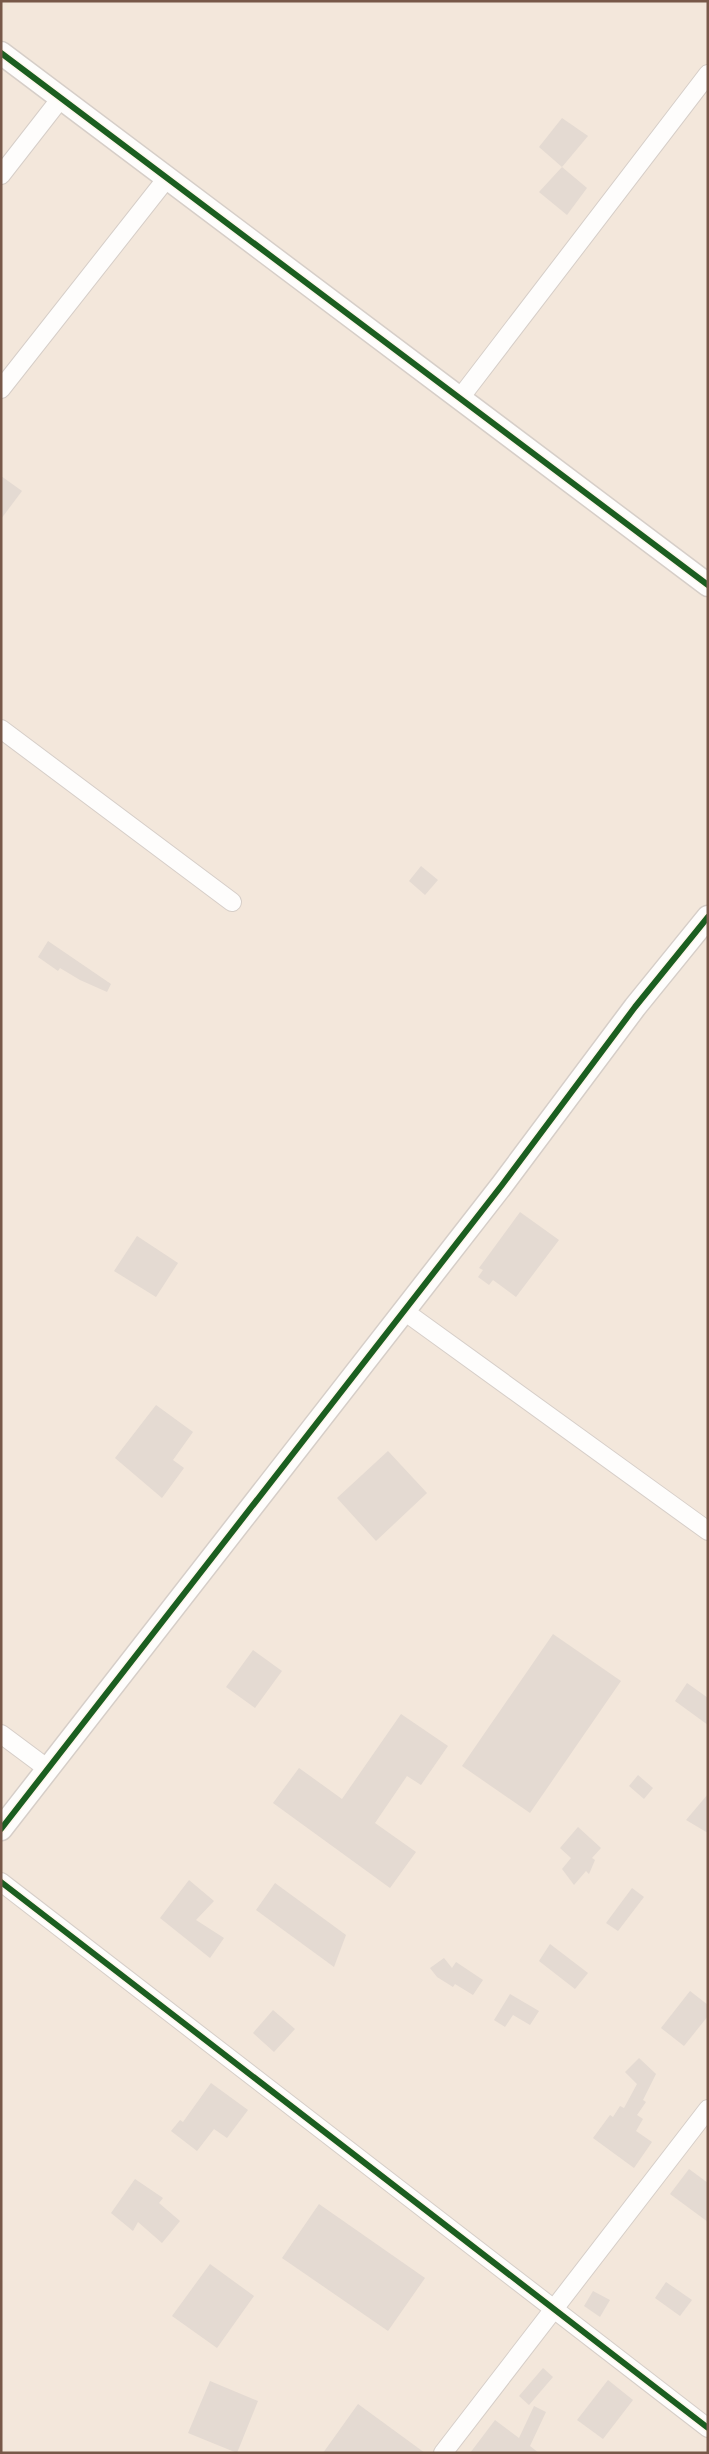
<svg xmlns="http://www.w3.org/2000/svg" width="709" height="2454" font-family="'Varela Round',sans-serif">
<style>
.residential{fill:#f3e7db}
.building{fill:#e4dad2}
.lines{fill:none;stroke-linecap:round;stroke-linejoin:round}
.minor-casing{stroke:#d6cec8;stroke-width:20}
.tertiary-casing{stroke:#d6cec8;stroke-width:25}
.minor{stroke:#fefdfc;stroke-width:18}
.tertiary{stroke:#fefdfc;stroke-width:22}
.cycleway-casing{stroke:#fff7ec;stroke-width:9}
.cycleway{stroke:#1b5e20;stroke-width:6}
</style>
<rect width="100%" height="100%" fill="#f7f2eb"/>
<rect class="residential" x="1" y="1" width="707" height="2452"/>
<g class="building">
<path d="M 562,118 L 588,136 L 562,167 L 539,147 Z"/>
<path d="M 562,167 L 587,188 L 567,215 L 539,192 Z"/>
<path d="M 1,476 L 22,491 L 1,519 Z"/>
<path d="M 421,866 L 438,880 L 425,895 L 409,881 Z"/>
<path d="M 48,941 L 111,984 L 107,992 L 80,980 L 60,968 L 58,971 L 38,957 Z"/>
<path d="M 520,1212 L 559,1240 L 516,1297 L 493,1280 L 489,1285 L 478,1277 L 483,1270 L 479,1268 Z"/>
<path d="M 137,1236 L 178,1263 L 156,1297 L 114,1271 Z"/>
<path d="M 156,1405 L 193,1432 L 173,1460 L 184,1468 L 162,1498 L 115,1458 Z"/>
<path d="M 388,1451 L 427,1493 L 376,1541 L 337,1498 Z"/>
<path d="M 553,1634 L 621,1681 L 530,1813 L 462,1766 Z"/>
<path d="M 253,1650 L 282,1671 L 255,1708 L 226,1687 Z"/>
<path d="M 687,1683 L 708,1698 L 708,1725 L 675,1701 Z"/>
<path d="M 401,1714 L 448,1746 L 421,1785 L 407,1776 L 375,1823 L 416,1852 L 390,1888 L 273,1803 L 299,1768 L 342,1799 Z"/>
<path d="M 638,1775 L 653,1788 L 644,1799 L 629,1786 Z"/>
<path d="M 708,1794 L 708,1833 L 686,1820 Z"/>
<path d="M 578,1827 L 601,1848 L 592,1858 L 595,1860 L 589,1874 L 586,1871 L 574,1885 L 562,1869 L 571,1858 L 560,1848 Z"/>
<path d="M 189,1880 L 214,1901 L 196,1920 L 224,1938 L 210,1958 L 160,1918 Z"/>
<path d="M 275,1883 L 346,1935 L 334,1967 L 256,1910 Z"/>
<path d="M 632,1888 L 644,1897 L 618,1931 L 606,1923 Z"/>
<path d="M 550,1944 L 588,1973 L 575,1989 L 539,1961 Z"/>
<path d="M 444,1958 L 452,1968 L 456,1962 L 483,1980 L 473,1995 L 455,1984 L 453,1987 L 437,1977 L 430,1968 Z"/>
<path d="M 690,1991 L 708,2005 L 708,2016 L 684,2046 L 661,2028 Z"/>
<path d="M 510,1994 L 539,2011 L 530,2025 L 513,2015 L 505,2027 L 494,2020 Z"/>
<path d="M 273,2010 L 295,2029 L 274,2052 L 253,2033 Z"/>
<path d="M 639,2058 L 656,2074 L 643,2100 L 646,2102 L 637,2115 L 643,2119 L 636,2131 L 652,2142 L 634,2168 L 593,2138 L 610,2115 L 613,2117 L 620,2106 L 624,2108 L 637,2084 L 625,2072 Z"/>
<path d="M 211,2083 L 248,2110 L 227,2138 L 214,2129 L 197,2151 L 171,2131 L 180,2120 L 183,2122 Z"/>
<path d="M 689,2169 L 708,2183 L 708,2222 L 670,2194 Z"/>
<path d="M 135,2179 L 163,2198 L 159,2203 L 180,2221 L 162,2243 L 138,2222 L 133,2231 L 111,2213 Z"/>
<path d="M 319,2204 L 425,2278 L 388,2331 L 282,2258 Z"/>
<path d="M 210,2264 L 254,2296 L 217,2348 L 172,2316 Z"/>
<path d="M 666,2282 L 692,2300 L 680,2316 L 655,2298 Z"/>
<path d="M 593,2291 L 610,2300 L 600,2317 L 584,2306 Z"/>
<path d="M 543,2368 L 553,2377 L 529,2405 L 519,2396 Z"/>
<path d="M 608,2380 L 633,2400 L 603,2439 L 577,2420 Z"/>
<path d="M 210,2381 L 258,2401 L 237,2453 L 188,2433 Z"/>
<path d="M 358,2404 L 425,2453 L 323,2453 Z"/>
<path d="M 534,2406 L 546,2412 L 530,2446 L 539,2453 L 470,2453 L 495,2420 L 519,2438 Z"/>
</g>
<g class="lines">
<defs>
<g id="minor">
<path d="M 1,175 L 61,98"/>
<path d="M 1,389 L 167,178"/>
<path d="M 460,398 L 708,74"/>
<path d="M 1,729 L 232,902"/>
<path d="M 404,1311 L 708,1531"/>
<path d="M 1,1734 L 48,1769"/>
<path d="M 1,1882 L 708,2428"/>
<path d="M 443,2453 L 708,2109"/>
</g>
<g id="tertiary">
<path d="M 1,53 L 708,585"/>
<path d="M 1,1829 L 502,1185 L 635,1007 L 708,917"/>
</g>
</defs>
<use href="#minor" class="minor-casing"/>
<use href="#tertiary" class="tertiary-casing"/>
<use href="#minor" class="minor"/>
<use href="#tertiary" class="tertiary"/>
<defs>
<g id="cycleway">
<path d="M 1,53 L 708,585"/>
<path d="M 1,1829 L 502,1185 L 635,1007 L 708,917"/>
<path d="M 1,1882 L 708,2428"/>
</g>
</defs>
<use href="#cycleway" class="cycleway-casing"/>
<use href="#cycleway" class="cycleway"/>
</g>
<rect width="709" height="2454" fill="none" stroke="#775849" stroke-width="5"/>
</svg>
